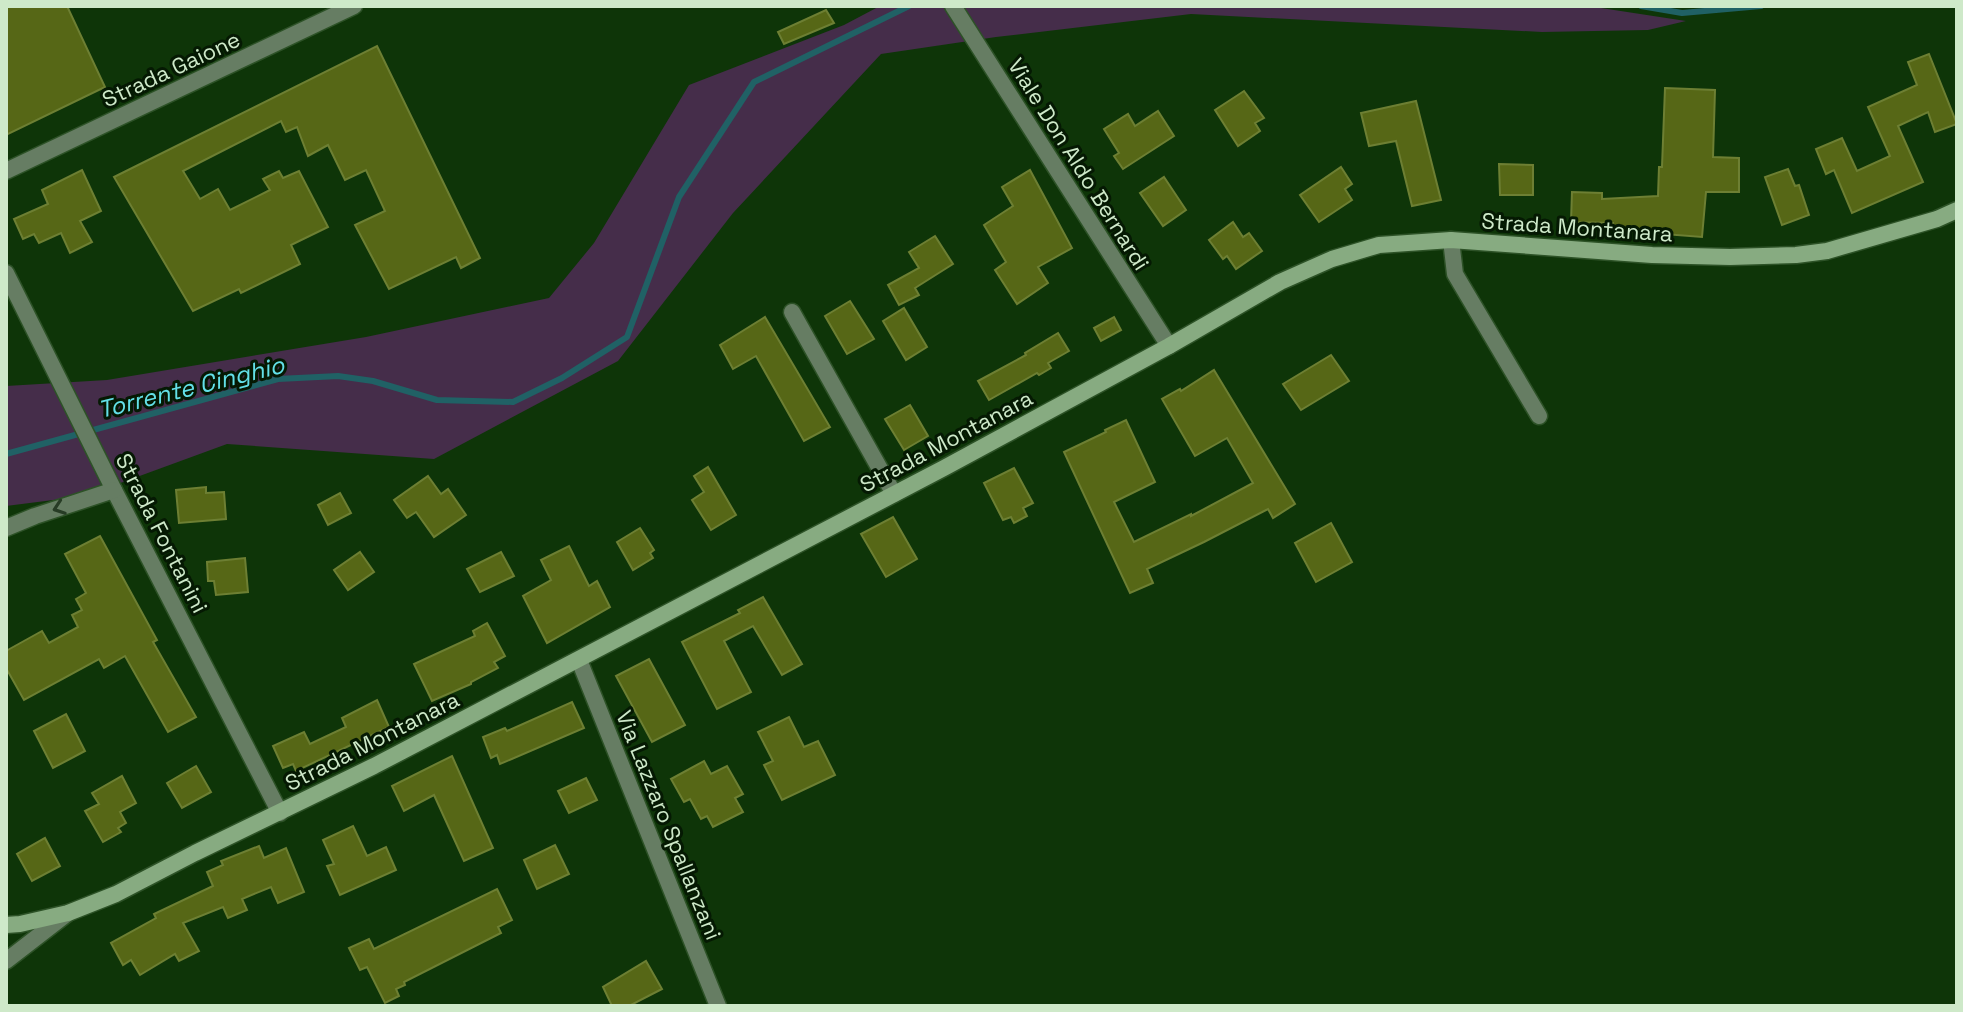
<svg xmlns="http://www.w3.org/2000/svg" width="1963" height="1012" font-family="'Space Grotesk',sans-serif">
<style>
.green{fill:#452d4a}
.lines{fill:none;stroke-linecap:round;stroke-linejoin:round}
.stream{stroke:#206165;stroke-width:6}
.building{fill:#566716;stroke:#6d7f33;stroke-width:2}
.minor-casing{stroke:#2d5227;stroke-width:19}
.secondary-casing{stroke:#2d5227;stroke-width:19}
.minor{stroke:#667d63;stroke-width:16}
.secondary{stroke:#87ab81;stroke-width:16}
.oneway{stroke:#273c25}
.labels{text-anchor:middle;dominant-baseline:central;stroke-width:6;stroke-linejoin:round;paint-order:stroke}
.street-label{font-size:22px;fill:#cee9c9;stroke:#051903}
.water-label{font-size:24px;font-style:italic;fill:#63e0e8;stroke:#051903}
</style>
<rect width="100%" height="100%" fill="#0e3508"/>
<path class="green" d="M 880,6 L 1588,6 L 1686,21 L 1648,30 L 1542,32 L 1191,14 L 996,37 L 881,54 L 733,213 L 618,361 L 434,459 L 227,444 L 85,496 L 6,506 L 6,386 L 107,380 L 366,337 L 549,298 L 594,243 L 689,85 L 844,25 Z"/>
<g class="lines">
<g class="stream">
<path d="M 1641,6 L 1682,13 L 1761,6"/>
<path d="M 6,454 L 278,379 L 338,376 L 373,381 L 437,400 L 513,402 L 562,378 L 627,337 L 679,197 L 754,82 L 909,6"/>
</g>
</g>
<g class="building">
<path d="M 6,6 L 67,6 L 105,87 L 6,135 Z"/>
<path d="M 826,10 L 834,23 L 784,44 L 778,32 Z"/>
<path d="M 377,46 L 480,258 L 461,268 L 456,257 L 389,289 L 355,225 L 385,211 L 366,170 L 345,180 L 328,145 L 308,156 L 297,127 L 286,132 L 281,121 L 183,171 L 200,199 L 218,189 L 230,210 L 270,190 L 263,179 L 279,171 L 283,178 L 299,171 L 328,227 L 291,245 L 300,264 L 241,293 L 239,289 L 193,311 L 114,177 Z"/>
<path d="M 1929,54 L 1957,124 L 1935,132 L 1928,112 L 1898,126 L 1923,182 L 1852,213 L 1834,170 L 1826,174 L 1816,149 L 1842,138 L 1857,171 L 1890,156 L 1868,107 L 1917,85 L 1908,62 Z"/>
<path d="M 1665,88 L 1715,90 L 1713,157 L 1739,158 L 1739,192 L 1706,192 L 1702,237 L 1613,230 L 1613,223 L 1571,222 L 1572,192 L 1602,193 L 1602,199 L 1658,196 L 1659,167 L 1662,167 Z"/>
<path d="M 1244,91 L 1264,118 L 1255,123 L 1260,131 L 1238,146 L 1215,110 Z"/>
<path d="M 1416,101 L 1441,200 L 1412,206 L 1396,141 L 1369,146 L 1361,113 Z"/>
<path d="M 1158,111 L 1174,136 L 1123,169 L 1114,156 L 1119,153 L 1104,129 L 1128,114 L 1135,126 Z"/>
<path d="M 1499,164 L 1533,165 L 1533,195 L 1500,195 Z"/>
<path d="M 1341,167 L 1352,184 L 1345,189 L 1352,200 L 1319,222 L 1300,195 Z"/>
<path d="M 1788,169 L 1795,186 L 1799,185 L 1809,215 L 1782,225 L 1765,177 Z"/>
<path d="M 82,170 L 101,211 L 80,221 L 92,242 L 70,253 L 61,233 L 39,243 L 34,234 L 23,239 L 14,219 L 48,204 L 42,190 Z"/>
<path d="M 1030,170 L 1072,248 L 1038,267 L 1048,283 L 1017,304 L 995,270 L 1006,262 L 984,225 L 1013,206 L 1002,187 Z"/>
<path d="M 1164,177 L 1186,210 L 1163,226 L 1140,193 Z"/>
<path d="M 1233,222 L 1243,237 L 1249,233 L 1262,251 L 1236,269 L 1227,256 L 1223,259 L 1209,240 Z"/>
<path d="M 935,236 L 953,264 L 915,288 L 919,295 L 899,305 L 888,285 L 919,268 L 909,252 Z"/>
<path d="M 850,301 L 874,339 L 847,354 L 825,316 Z"/>
<path d="M 904,308 L 927,347 L 906,360 L 883,321 Z"/>
<path d="M 765,317 L 830,427 L 804,441 L 756,356 L 733,369 L 720,345 Z"/>
<path d="M 1114,317 L 1121,330 L 1101,341 L 1094,328 Z"/>
<path d="M 1058,333 L 1069,351 L 1048,363 L 1051,368 L 1039,375 L 1037,373 L 989,400 L 978,381 L 1026,355 L 1025,353 Z"/>
<path d="M 1331,355 L 1349,381 L 1301,410 L 1283,384 Z"/>
<path d="M 1214,370 L 1295,504 L 1273,518 L 1268,509 L 1204,542 L 1147,569 L 1153,583 L 1130,593 L 1064,452 L 1106,432 L 1105,430 L 1126,420 L 1155,482 L 1114,502 L 1134,542 L 1191,514 L 1191,516 L 1253,483 L 1227,438 L 1195,456 L 1162,399 L 1180,389 L 1181,391 Z"/>
<path d="M 910,405 L 928,436 L 904,450 L 885,419 Z"/>
<path d="M 708,467 L 736,515 L 711,530 L 692,500 L 704,492 L 694,476 Z"/>
<path d="M 1014,468 L 1033,503 L 1023,508 L 1027,516 L 1014,523 L 1011,517 L 1003,520 L 984,483 Z"/>
<path d="M 428,476 L 441,494 L 448,489 L 466,515 L 434,537 L 416,512 L 407,518 L 394,500 Z"/>
<path d="M 206,487 L 206,493 L 224,492 L 226,519 L 179,523 L 176,490 Z"/>
<path d="M 340,493 L 351,513 L 328,525 L 318,505 Z"/>
<path d="M 893,517 L 917,559 L 886,577 L 861,534 Z"/>
<path d="M 1331,523 L 1352,562 L 1316,582 L 1295,543 Z"/>
<path d="M 640,528 L 654,550 L 650,553 L 653,558 L 633,570 L 617,542 Z"/>
<path d="M 100,536 L 157,640 L 153,642 L 196,717 L 168,732 L 125,656 L 104,668 L 99,659 L 24,700 L 6,668 L 6,651 L 42,631 L 49,643 L 78,627 L 72,615 L 82,610 L 76,599 L 86,593 L 65,554 Z"/>
<path d="M 569,546 L 589,586 L 597,581 L 610,607 L 547,643 L 523,596 L 551,580 L 541,560 Z"/>
<path d="M 360,552 L 374,572 L 348,590 L 334,570 Z"/>
<path d="M 501,552 L 514,576 L 480,592 L 467,569 Z"/>
<path d="M 245,558 L 248,592 L 216,595 L 214,581 L 208,581 L 207,562 Z"/>
<path d="M 763,597 L 802,664 L 782,675 L 753,626 L 724,641 L 751,692 L 717,709 L 682,642 L 740,613 L 738,610 Z"/>
<path d="M 487,623 L 505,656 L 494,662 L 498,668 L 471,682 L 471,684 L 432,701 L 414,664 L 475,636 L 473,631 Z"/>
<path d="M 649,659 L 685,725 L 652,742 L 616,676 Z"/>
<path d="M 377,700 L 389,727 L 296,771 L 293,764 L 283,768 L 273,746 L 304,732 L 310,744 L 346,727 L 342,718 Z"/>
<path d="M 572,702 L 584,728 L 500,764 L 497,755 L 491,758 L 483,737 L 505,728 L 507,731 Z"/>
<path d="M 66,714 L 85,751 L 53,768 L 34,731 Z"/>
<path d="M 789,717 L 804,747 L 818,741 L 835,775 L 782,800 L 764,765 L 773,761 L 758,732 Z"/>
<path d="M 452,756 L 493,848 L 464,861 L 434,795 L 404,811 L 392,786 Z"/>
<path d="M 704,761 L 711,774 L 727,766 L 743,794 L 735,798 L 743,812 L 713,827 L 707,816 L 701,819 L 690,799 L 684,802 L 671,779 Z"/>
<path d="M 196,766 L 211,792 L 182,808 L 167,783 Z"/>
<path d="M 122,776 L 136,803 L 120,812 L 126,823 L 118,828 L 121,832 L 103,842 L 85,811 L 99,804 L 92,793 Z"/>
<path d="M 586,778 L 597,800 L 569,813 L 558,791 Z"/>
<path d="M 353,826 L 367,856 L 386,847 L 396,870 L 340,895 L 327,866 L 334,864 L 323,840 Z"/>
<path d="M 45,838 L 60,866 L 32,881 L 17,854 Z"/>
<path d="M 555,845 L 569,874 L 537,889 L 524,860 Z"/>
<path d="M 259,846 L 264,858 L 286,848 L 304,892 L 278,903 L 271,887 L 242,899 L 247,910 L 228,918 L 223,907 L 183,923 L 199,951 L 179,961 L 175,954 L 140,975 L 131,960 L 123,965 L 111,943 L 156,918 L 154,914 L 213,886 L 207,872 L 223,865 L 221,861 Z"/>
<path d="M 497,889 L 512,920 L 498,927 L 501,933 L 404,982 L 405,985 L 396,989 L 399,996 L 385,1003 L 367,967 L 360,970 L 349,948 L 369,939 L 374,949 Z"/>
<path d="M 646,961 L 662,989 L 629,1006 L 612,1006 L 603,987 Z"/>
</g>
<g class="lines">
<defs>
<g id="minor">
<path d="M 953,6 L 1169,346"/>
<path d="M 6,171 L 354,6"/>
<path d="M 1451,240 L 1455,274 L 1539,416"/>
<path d="M 6,273 L 114,490 L 280,813"/>
<path d="M 792,312 L 894,494"/>
<path d="M 6,528 L 35,516 L 114,490"/>
<path d="M 579,660 L 718,1006"/>
<path d="M 6,961 L 68,913"/>
</g>
<path id="secondary" d="M 6,925 L 20,924 L 68,913 L 116,894 L 195,853 L 374,766 L 944,468 L 1169,346 L 1280,282 L 1332,259 L 1379,245 L 1451,240 L 1652,255 L 1730,257 L 1796,255 L 1827,251 L 1937,219 L 1957,210"/>
</defs>
<use href="#minor" class="minor-casing"/>
<use href="#secondary" class="secondary-casing"/>
<use href="#minor" class="minor"/>
<use href="#secondary" class="secondary"/>
</g>
<defs><path id="oneway-chevron" d="M-2-3.5L2.5 0L-2 3.5" fill="none" stroke-width="1.6" stroke-linecap="round" stroke-linejoin="round" transform="scale(2)"/></defs>
<use class="oneway" href="#oneway-chevron" transform="translate(59 508) rotate(161)"/>
<g class="labels">
<g class="street-label">
<text transform="translate(171 69) rotate(-25)">Strada Gaione</text>
<text transform="translate(1079 164) rotate(58)">Viale Don Aldo Bernardi</text>
<text transform="translate(1577 227) rotate(4)">Strada Montanara</text>
<text transform="translate(946 441) rotate(-28)">Strada Montanara</text>
<text transform="translate(162 533) rotate(63)">Strada Fontanini</text>
<text transform="translate(372 741) rotate(-27)">Strada Montanara</text>
<text transform="translate(669 825) rotate(68)">Via Lazzaro Spallanzani</text>
</g>
<g class="water-label">
<text transform="translate(191 387) rotate(-14)">Torrente Cinghio</text>
</g>
</g>
<rect width="1963" height="1012" fill="none" stroke="#cee9c9" stroke-width="16"/>
</svg>
